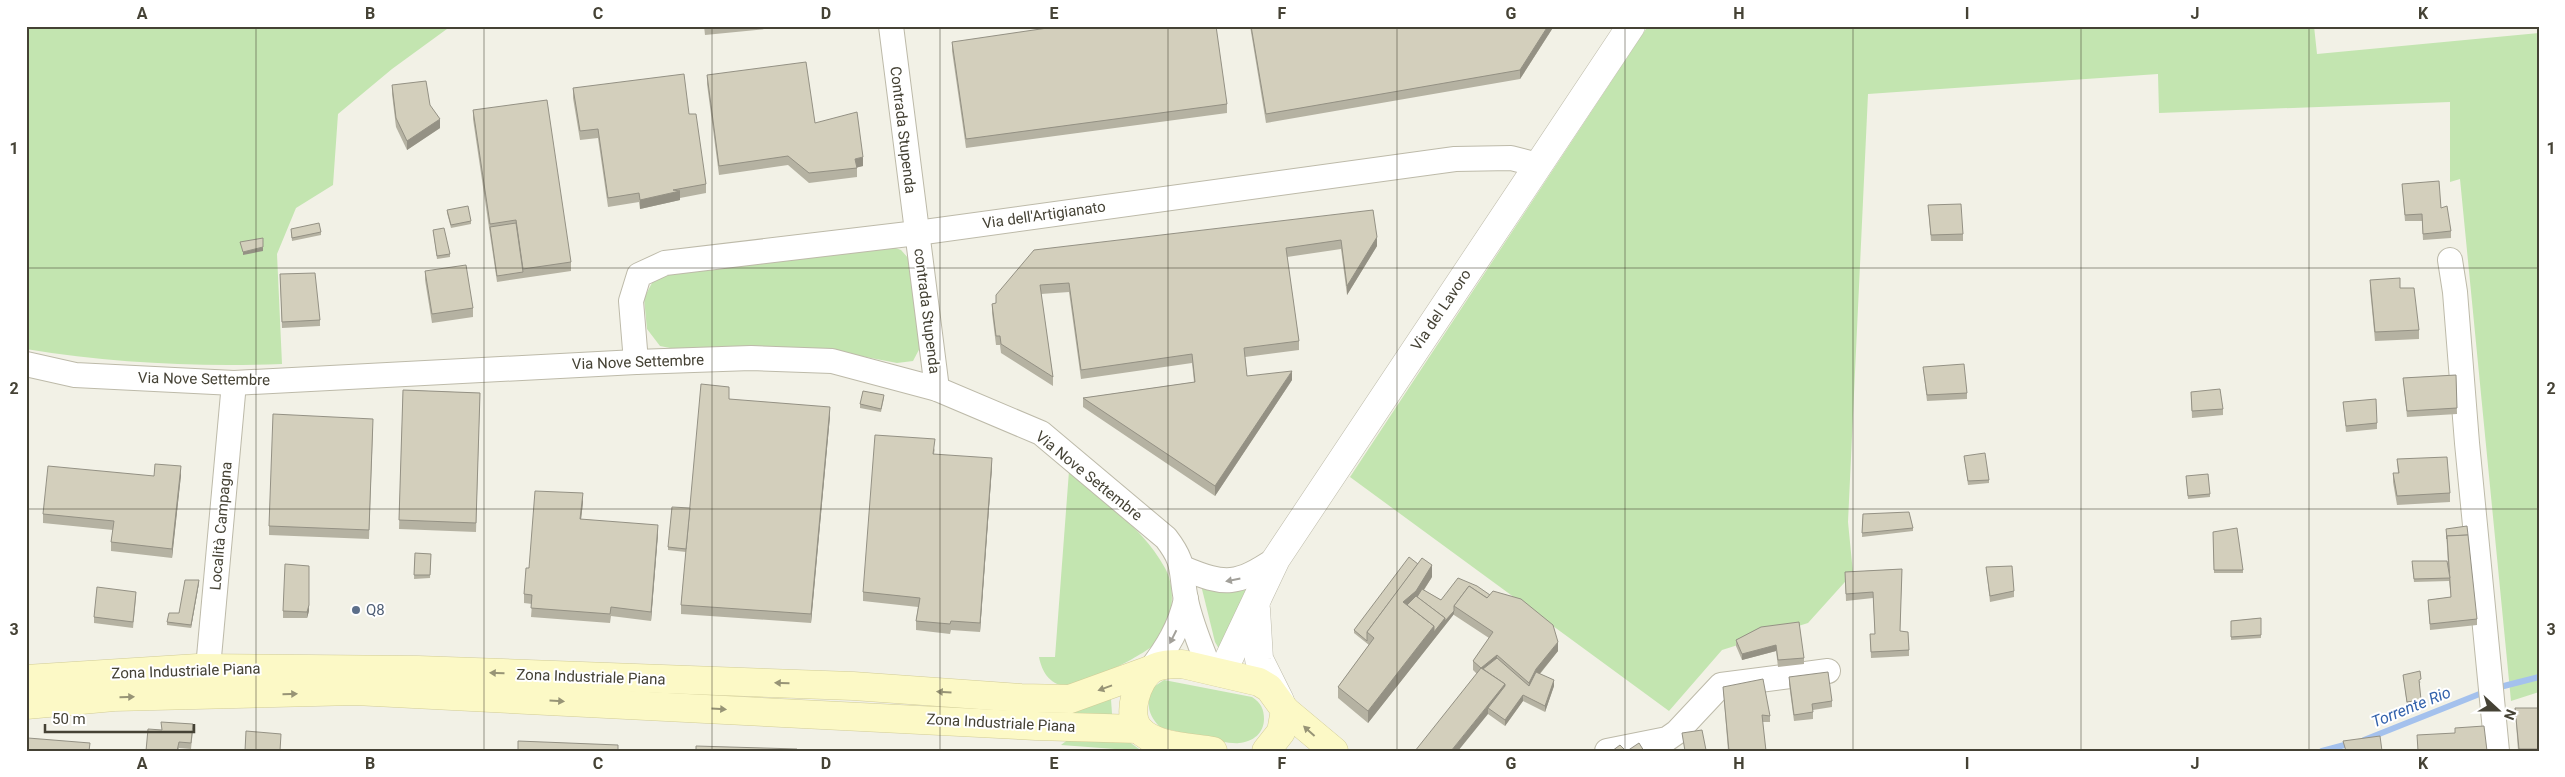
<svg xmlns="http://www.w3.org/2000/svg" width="2565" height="777" font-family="Roboto,sans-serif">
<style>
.green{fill:#c3e5b0}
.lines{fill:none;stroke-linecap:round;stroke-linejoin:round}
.stream{stroke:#a4c1ed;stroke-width:6}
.minor-casing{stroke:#bdbaa9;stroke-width:26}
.tertiary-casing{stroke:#bdbaa9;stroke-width:29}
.secondary-casing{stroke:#d1cc97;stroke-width:29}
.minor{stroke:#fff;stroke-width:24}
.tertiary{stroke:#fff;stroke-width:28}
.secondary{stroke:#fcf9c6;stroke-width:28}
.wall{fill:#b5b2a2}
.shaded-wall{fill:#949184}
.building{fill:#d3cfbc;stroke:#949184}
.oneway{fill:#a2a09a}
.oneway2{fill:#979476}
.grid{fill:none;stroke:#454235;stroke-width:1;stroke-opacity:0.55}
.service-dot{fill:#5c6f8a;stroke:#fff;stroke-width:2}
.labels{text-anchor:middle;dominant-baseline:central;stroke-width:4;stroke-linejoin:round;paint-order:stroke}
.street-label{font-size:15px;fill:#454235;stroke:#fff}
.service-label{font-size:15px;fill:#4e5e75;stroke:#fff;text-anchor:start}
.water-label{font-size:16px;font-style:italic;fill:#3362ac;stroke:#fff}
.neatline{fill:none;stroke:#454235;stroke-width:2}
.grid-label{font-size:16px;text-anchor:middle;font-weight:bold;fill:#454235}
</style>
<rect width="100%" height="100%" fill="#f2f1e6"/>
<g class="green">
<path d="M 26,26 L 451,26 L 392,69 L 338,114 L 333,185 L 296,208 L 277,254 L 282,364 C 195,367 112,363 26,349 Z"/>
<path d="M 1648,26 L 2314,26 L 2317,54 L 2539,33 L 2539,692 L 2511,701 L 2460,179 L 2450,182 L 2450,102 L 2159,113 L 2158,74 L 1868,94 L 1848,522 L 1853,573 L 1808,623 L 1722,650 L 1669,711 L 1350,477 Z"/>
<path d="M 890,246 L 901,250 L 909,259 L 922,344 L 913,361 L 897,363 L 845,353 L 796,348 L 680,350 L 660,346 L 647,329 L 644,298 L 653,281 L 668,274 Z"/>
<path d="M 1069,471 C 1103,500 1143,528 1165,568 C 1177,589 1173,625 1156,643 C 1146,654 1083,686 1068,686 C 1051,686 1042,673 1039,657 L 1055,657 Z"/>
<path d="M 1200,581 L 1246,588 L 1229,650 L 1221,652 L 1215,642 Z"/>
<path d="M 1164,680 L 1252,697 C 1261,703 1264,709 1264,719 C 1264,733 1253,742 1239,743 C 1227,745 1175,731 1160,727 C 1148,715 1146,704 1152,688 Z"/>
<path d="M 1111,699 L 1112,714 L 1034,718 L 944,708 L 945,703 Z"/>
<path d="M 1074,735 L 1125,739 L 1142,751 L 1061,745 Z"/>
</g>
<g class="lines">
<g class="stream">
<path d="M 2496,688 L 2539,677"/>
<path d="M 2364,740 L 2487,691"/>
<path d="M 2322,751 L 2352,743"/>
</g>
<defs>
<g id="minor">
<path d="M 891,26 L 937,389"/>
<path d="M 2450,260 L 2455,292 L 2467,443 L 2497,751"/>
<path d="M 636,362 L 631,301 L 639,275 L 665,263 L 917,233 L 1455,159 L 1511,158 L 1538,165"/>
<path d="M 26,364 L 75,375 L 234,383 L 636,362 L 751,358 L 832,361 L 937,389 L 1041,433 L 1166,538 C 1186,564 1180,570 1186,600 C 1191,624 1201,647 1210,670"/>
<path d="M 1183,568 C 1226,586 1237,585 1276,559"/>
<path d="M 208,668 L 234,383"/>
<path d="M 1150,670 C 1167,648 1180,627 1186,599"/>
<path d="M 1607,751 L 1667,739 L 1677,732 L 1721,685 L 1828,671"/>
</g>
<g id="tertiary">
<path d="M 1256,609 L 1259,659 L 1280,701"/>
<path d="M 1222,673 L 1276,559 L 1631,26"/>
</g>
<g id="secondary">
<path d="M 26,679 L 198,668 L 418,670 L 853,686 L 1021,698 L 1070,699 L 1150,670"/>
<path d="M 26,705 L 114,697 L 355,691 L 1036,726 L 1138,729"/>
<path d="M 1285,710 L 1334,751"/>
<path d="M 1213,751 C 1191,747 1154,747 1139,729 C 1126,715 1137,679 1152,669 C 1161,664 1171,664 1182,664 L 1259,682 L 1269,688 L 1285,710 L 1281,732 L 1266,751"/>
</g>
</defs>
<use href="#minor" class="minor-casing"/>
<use href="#tertiary" class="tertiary-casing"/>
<use href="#secondary" class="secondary-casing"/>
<use href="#minor" class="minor"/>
<use href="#tertiary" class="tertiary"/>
<use href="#secondary" class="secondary"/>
</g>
<g class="wall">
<path d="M 704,26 L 796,26 L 705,35 Z"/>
<path d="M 1250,26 L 1554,26 L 1520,79 L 1266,123 Z"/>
<path d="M 952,42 L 1227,104 L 1227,113 L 966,148 L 952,51 Z"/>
<path d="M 707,75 L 815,123 L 863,166 L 857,167 L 857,177 L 809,183 L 788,165 L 719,175 L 707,84 Z"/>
<path d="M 392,85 L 430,105 L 440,128 L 407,150 L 396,127 L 392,94 Z"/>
<path d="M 573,88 L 689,114 L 706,184 L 706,193 L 680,198 L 680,200 L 640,209 L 639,202 L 608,207 L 598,138 L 580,140 L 573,98 Z"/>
<path d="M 473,110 L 571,262 L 571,271 L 497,282 L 473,119 Z"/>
<path d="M 2402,184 L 2441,208 L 2451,231 L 2451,238 L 2423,240 L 2422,221 L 2405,221 Z"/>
<path d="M 1928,205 L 1963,234 L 1963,241 L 1931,241 Z"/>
<path d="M 447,210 L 471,221 L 471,224 L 451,228 L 447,213 Z"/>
<path d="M 1373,210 L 1377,246 L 1347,295 L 1341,249 L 1287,257 L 1299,341 L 1299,350 L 1245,357 L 1247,376 L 1292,380 L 1215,496 L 1083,407 L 1083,398 L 1194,382 L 1192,363 L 1081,379 L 1069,292 L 1041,294 L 1053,377 L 1053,386 L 1001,353 L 1000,345 L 996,345 L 992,313 L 992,304 L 996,303 L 996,295 Z"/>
<path d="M 291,229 L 321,232 L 321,235 L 292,241 Z"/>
<path d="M 433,230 L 450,254 L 450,257 L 437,259 Z"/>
<path d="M 425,271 L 473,308 L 473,317 L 432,323 L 425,280 Z"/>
<path d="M 280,274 L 320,320 L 320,326 L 282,328 Z"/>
<path d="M 2370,280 L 2419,330 L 2419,339 L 2375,341 L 2370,289 Z"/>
<path d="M 1923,367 L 1967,393 L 1967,399 L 1927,401 Z"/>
<path d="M 2456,375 L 2457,414 L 2407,417 L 2403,378 Z"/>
<path d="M 403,390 L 480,393 L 476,532 L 399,529 Z"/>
<path d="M 2191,392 L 2223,409 L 2223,415 L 2192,418 Z"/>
<path d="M 884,398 L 881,412 L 860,408 L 860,404 Z"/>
<path d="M 729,399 L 830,416 L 811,623 L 681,614 L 681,605 L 686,552 L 668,550 L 668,547 L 690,508 Z"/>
<path d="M 2343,402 L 2377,423 L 2377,429 L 2346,432 Z"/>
<path d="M 373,428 L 369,539 L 269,535 L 269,526 Z"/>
<path d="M 935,448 L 934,454 L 992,467 L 980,632 L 951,630 L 950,634 L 916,630 L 916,621 L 918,607 L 863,601 L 863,592 Z"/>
<path d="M 1964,456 L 1989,480 L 1989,483 L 1968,485 Z"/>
<path d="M 2397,459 L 2450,493 L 2450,502 L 2397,505 L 2393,482 L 2393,473 L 2398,473 Z"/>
<path d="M 181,475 L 172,558 L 111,551 L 111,542 L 113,530 L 43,523 L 43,514 L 154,476 Z"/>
<path d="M 2186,476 L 2210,494 L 2210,497 L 2188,499 Z"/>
<path d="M 583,502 L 581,519 L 658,534 L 651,621 L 611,616 L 610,623 L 531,617 L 532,604 L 524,603 L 524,594 L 529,568 Z"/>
<path d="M 1863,514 L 1913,528 L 1913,531 L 1862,537 Z"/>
<path d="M 2446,529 L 2477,619 L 2477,625 L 2430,630 L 2428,600 L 2451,597 L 2449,581 L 2414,582 L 2412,564 L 2448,566 Z"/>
<path d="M 2213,532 L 2243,570 L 2243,573 L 2214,573 Z"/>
<path d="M 415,553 L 431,554 L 430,578 L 414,579 Z"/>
<path d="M 309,566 L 309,611 L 307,618 L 283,618 L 283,611 Z"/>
<path d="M 1986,567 L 2014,591 L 2014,597 L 1990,602 Z"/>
<path d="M 1902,569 L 1900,631 L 1909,650 L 1909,656 L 1871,658 L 1870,634 L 1875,634 L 1873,598 L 1846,601 L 1845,572 Z"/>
<path d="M 1432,577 L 1424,590 L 1441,600 L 1558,651 L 1540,674 L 1554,686 L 1545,712 L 1523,701 L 1505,726 L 1488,714 L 1477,674 L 1473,670 L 1473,661 L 1489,638 L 1454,615 L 1454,614 L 1368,723 L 1338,698 L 1338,687 L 1369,645 L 1354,633 L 1354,630 Z"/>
<path d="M 199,583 L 191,628 L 167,625 L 167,622 L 179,613 Z"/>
<path d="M 136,598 L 133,628 L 94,623 L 94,617 Z"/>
<path d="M 2261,618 L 2261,638 L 2231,640 L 2231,621 Z"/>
<path d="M 1761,627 L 1804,658 L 1804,664 L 1778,667 L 1776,651 L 1742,660 L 1736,646 L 1736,640 Z"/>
<path d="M 2403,675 L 2421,682 L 2419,683 L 2421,703 L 2407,705 Z"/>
<path d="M 1789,677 L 1832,701 L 1832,707 L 1813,710 L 1813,719 L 1794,721 L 1789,684 Z"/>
<path d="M 1723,687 L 1770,716 L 1770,722 L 1762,722 L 1766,751 L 1728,751 Z"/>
<path d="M 2515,708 L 2539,708 L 2539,751 L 2518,751 Z"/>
<path d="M 161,730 L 193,730 L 191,749 L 179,748 L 178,751 L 146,751 Z"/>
</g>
<g class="shaded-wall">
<path d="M 1548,26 L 1554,26 L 1520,79 L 1520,70 Z"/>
<path d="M 440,119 L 440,128 L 407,150 L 407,141 Z"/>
<path d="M 863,157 L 863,166 L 855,168 L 855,159 Z"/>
<path d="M 680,191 L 680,200 L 640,209 L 640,200 Z"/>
<path d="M 1377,237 L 1377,246 L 1347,295 L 1347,286 Z"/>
<path d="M 263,247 L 263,251 L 243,255 L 243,252 Z"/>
<path d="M 1292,371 L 1292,380 L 1215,496 L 1215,486 Z"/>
<path d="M 830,407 L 830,416 L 811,623 L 811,614 Z"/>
<path d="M 992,458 L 992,467 L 980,632 L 980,623 Z"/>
<path d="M 181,466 L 181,475 L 172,558 L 172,549 Z"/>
<path d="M 583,493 L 583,502 L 580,528 L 580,519 Z"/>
<path d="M 658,525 L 658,534 L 651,621 L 651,612 Z"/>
<path d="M 1432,565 L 1432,577 L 1417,600 L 1407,611 L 1403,602 Z"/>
<path d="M 199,580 L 199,583 L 191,628 L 191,625 Z"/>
<path d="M 309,605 L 309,611 L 307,618 L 307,612 Z"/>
<path d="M 1454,611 L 1454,614 L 1368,723 L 1368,711 L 1434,626 Z"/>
<path d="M 1558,642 L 1558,651 L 1536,678 L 1529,692 L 1529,683 L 1536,669 Z"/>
<path d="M 1776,645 L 1776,651 L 1742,660 L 1742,654 Z"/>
<path d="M 1497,655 L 1497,664 L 1485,674 L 1481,668 Z"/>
<path d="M 1554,680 L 1554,686 L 1545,712 L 1545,706 Z"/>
<path d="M 1505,684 L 1505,693 L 1488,708 L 1488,714 L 1458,751 L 1451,751 Z"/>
<path d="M 1523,695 L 1523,701 L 1505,726 L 1505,720 Z"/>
</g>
<g class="building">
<path d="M 1061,26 L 1216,26 L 1227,104 L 966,139 L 952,42 Z"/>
<path d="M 1251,26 L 1548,26 L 1520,70 L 1266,114 Z"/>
<path d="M 806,62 L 815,123 L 857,112 L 863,157 L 855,159 L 857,168 L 809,173 L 788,156 L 719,166 L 707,75 Z"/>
<path d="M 684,74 L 689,114 L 696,114 L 706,184 L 673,190 L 680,191 L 640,200 L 639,193 L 608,198 L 598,129 L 580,131 L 573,88 Z"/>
<path d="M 426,81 L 430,105 L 440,119 L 407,141 L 396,118 L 392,85 Z"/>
<path d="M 547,100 L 571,262 L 523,269 L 516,220 L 490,224 L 473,110 Z"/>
<path d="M 2439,181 L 2441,208 L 2447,206 L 2451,231 L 2423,234 L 2422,214 L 2405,215 L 2402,184 Z"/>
<path d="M 1961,204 L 1963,234 L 1931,235 L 1928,205 Z"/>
<path d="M 468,206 L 471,221 L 451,225 L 447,210 Z"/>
<path d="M 1373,210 L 1377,237 L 1347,286 L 1341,240 L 1286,248 L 1299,341 L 1244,348 L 1247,376 L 1292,371 L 1215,486 L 1083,398 L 1195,382 L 1192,354 L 1081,370 L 1069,283 L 1040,285 L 1053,377 L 1001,344 L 1000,336 L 996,336 L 992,304 L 996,303 L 996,295 L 1034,250 Z"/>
<path d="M 319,223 L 321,232 L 292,238 L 291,229 Z"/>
<path d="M 516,223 L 523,272 L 497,276 L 490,227 Z"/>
<path d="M 444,228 L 450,254 L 437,256 L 433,230 Z"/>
<path d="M 263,238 L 263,247 L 243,252 L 240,242 Z"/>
<path d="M 466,265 L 473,308 L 432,314 L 425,271 Z"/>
<path d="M 315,273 L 320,320 L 282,322 L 280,274 Z"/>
<path d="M 2400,278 L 2400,288 L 2414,288 L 2419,330 L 2375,332 L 2370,280 Z"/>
<path d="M 1964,364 L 1967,393 L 1927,395 L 1923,367 Z"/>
<path d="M 2456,375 L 2457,408 L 2407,411 L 2403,378 Z"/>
<path d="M 701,384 L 729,387 L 729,399 L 830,407 L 811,614 L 681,605 Z"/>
<path d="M 2220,389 L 2223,409 L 2192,411 L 2191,392 Z"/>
<path d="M 403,390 L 480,393 L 476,523 L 399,520 Z"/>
<path d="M 863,391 L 884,395 L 881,409 L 860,404 Z"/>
<path d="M 2376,399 L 2377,423 L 2346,426 L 2343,402 Z"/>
<path d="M 273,414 L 373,419 L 369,530 L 269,526 Z"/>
<path d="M 875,435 L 935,439 L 933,454 L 992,458 L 980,623 L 951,621 L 950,624 L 916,621 L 920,598 L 863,592 Z"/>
<path d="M 1985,453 L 1989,480 L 1968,481 L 1964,456 Z"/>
<path d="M 2447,457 L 2450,493 L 2397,496 L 2393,473 L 2399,473 L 2397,459 Z"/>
<path d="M 155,464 L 181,466 L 172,549 L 111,542 L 114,521 L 43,514 L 48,466 L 154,476 Z"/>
<path d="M 2208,474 L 2210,494 L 2188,496 L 2186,476 Z"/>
<path d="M 535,491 L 583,493 L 580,519 L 658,525 L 651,612 L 611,607 L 610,614 L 531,608 L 532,595 L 524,594 L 526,568 L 529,568 Z"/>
<path d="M 672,507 L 690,508 L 686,549 L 668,547 Z"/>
<path d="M 1909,512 L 1913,528 L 1862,533 L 1863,514 Z"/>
<path d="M 2467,526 L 2468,535 L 2447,536 L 2447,539 L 2446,529 Z"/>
<path d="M 2237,528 L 2243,570 L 2214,570 L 2213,532 Z"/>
<path d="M 2468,535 L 2477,619 L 2430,624 L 2428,600 L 2451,597 L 2447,536 Z"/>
<path d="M 415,553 L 431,554 L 430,575 L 414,575 Z"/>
<path d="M 1409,557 L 1418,564 L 1367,632 L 1367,641 L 1354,630 Z"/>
<path d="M 1422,558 L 1432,565 L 1416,591 L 1403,602 L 1434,626 L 1368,711 L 1338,687 L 1374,638 L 1367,632 Z"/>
<path d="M 2412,561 L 2447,561 L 2450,578 L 2414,579 Z"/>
<path d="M 285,564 L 309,566 L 309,605 L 307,612 L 283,611 Z"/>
<path d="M 2012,566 L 2014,591 L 1990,596 L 1986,567 Z"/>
<path d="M 1902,569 L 1900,631 L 1908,632 L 1909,650 L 1871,652 L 1870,634 L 1875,634 L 1873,592 L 1846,594 L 1845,572 Z"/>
<path d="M 1458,578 L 1477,586 L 1490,595 L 1487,598 L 1469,586 L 1454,606 L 1454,611 L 1445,621 L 1445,618 L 1417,597 L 1422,589 L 1441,600 Z"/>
<path d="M 185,580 L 199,580 L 191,625 L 167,622 L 169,613 L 179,613 Z"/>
<path d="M 1469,586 L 1487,598 L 1493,591 L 1521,599 L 1553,625 L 1558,642 L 1536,669 L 1529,683 L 1497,655 L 1481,668 L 1473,661 L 1493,632 L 1454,606 Z"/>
<path d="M 97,587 L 136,592 L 133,622 L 94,617 Z"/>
<path d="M 1416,596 L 1445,618 L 1434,632 L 1434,626 L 1407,605 Z"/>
<path d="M 2261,618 L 2261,635 L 2231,637 L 2231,621 Z"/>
<path d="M 1799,622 L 1804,658 L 1778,660 L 1776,645 L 1742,654 L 1736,640 L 1761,627 Z"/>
<path d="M 1497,658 L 1529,686 L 1536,672 L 1554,680 L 1545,706 L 1523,695 L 1505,720 L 1488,708 L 1505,686 L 1505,684 L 1483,669 Z"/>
<path d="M 1481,668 L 1505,684 L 1451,751 L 1415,751 Z"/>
<path d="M 2420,671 L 2421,679 L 2419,680 L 2421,700 L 2407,702 L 2403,675 Z"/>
<path d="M 1828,672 L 1832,701 L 1812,704 L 1813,712 L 1794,715 L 1789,677 Z"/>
<path d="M 1763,679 L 1770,716 L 1762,715 L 1766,751 L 1729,751 L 1723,687 Z"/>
<path d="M 2515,708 L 2539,708 L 2539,749 L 2519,749 Z"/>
<path d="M 161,722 L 193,724 L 191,743 L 179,742 L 177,751 L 146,751 L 148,729 L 162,730 Z"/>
<path d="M 2484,726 L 2487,751 L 2418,751 L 2417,735 L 2455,733 L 2455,728 Z"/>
<path d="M 1702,730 L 1706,750 L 1698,751 L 1685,751 L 1682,733 Z"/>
<path d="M 246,731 L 281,734 L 280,751 L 245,751 Z"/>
<path d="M 2380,736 L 2382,751 L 2346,751 L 2343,741 Z"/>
<path d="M 28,738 L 90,743 L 89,751 L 27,751 Z"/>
<path d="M 518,741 L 618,745 L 618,751 L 518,751 Z"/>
<path d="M 1639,743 L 1644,751 L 1627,751 Z"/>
<path d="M 1620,745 L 1626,751 L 1612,751 Z"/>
<path d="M 696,746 L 797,749 L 797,751 L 696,751 Z"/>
</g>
<defs><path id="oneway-solid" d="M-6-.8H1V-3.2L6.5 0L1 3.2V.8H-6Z" transform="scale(1.25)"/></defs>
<g class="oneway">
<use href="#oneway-solid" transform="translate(1233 580) rotate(169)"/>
<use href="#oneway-solid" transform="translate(1173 637) rotate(117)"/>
</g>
<g class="oneway2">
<use href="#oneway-solid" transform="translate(497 673) rotate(-178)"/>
<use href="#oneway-solid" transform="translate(782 683) rotate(-178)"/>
<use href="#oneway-solid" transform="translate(1105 688) rotate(160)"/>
<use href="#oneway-solid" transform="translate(944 692) rotate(-176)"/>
<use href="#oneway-solid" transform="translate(290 694) rotate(-2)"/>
<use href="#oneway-solid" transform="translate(127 697) rotate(-1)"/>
<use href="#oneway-solid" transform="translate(557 701) rotate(3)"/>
<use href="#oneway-solid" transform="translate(719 709) rotate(3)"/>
<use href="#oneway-solid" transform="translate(1309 731) rotate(-138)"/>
</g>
<path class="grid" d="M 256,26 L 256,751M 484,26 L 484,751M 712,26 L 712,751M 940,26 L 940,751M 1168,26 L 1168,751M 1397,26 L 1397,751M 1625,26 L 1625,751M 1853,26 L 1853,751M 2081,26 L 2081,751M 2309,26 L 2309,751M 26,268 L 2539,268M 26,509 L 2539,509"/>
<circle class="service-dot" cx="356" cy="610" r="5"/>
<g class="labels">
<g class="street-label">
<text transform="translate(903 130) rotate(83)">Contrada Stupenda</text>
<text transform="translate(1044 215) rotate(-8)">Via dell'Artigianato</text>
<text transform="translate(1441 310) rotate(-56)">Via del Lavoro</text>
<text transform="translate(927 311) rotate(83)">contrada Stupenda</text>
<text transform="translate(638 362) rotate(-2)">Via Nove Settembre</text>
<text transform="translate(204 379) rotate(1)">Via Nove Settembre</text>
<text transform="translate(1089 476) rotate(39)">Via Nove Settembre</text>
<text transform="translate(221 526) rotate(-85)">Località Campagna</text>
<text transform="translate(186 671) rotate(-2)">Zona Industriale Piana</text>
<text transform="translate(591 677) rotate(2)">Zona Industriale Piana</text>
<text transform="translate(1001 723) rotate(3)">Zona Industriale Piana</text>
</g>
<g class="service-label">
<text x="366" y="610">Q8</text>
</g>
<g class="water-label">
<text transform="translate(2411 707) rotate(-22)">Torrente Rio</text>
</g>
</g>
<rect width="2565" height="777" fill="none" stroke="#ffffff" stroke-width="55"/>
<g transform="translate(2498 710) rotate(111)" stroke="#ffffff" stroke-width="4" paint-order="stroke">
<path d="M0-4L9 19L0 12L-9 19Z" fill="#454235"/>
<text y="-8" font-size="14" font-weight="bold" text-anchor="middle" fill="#454235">N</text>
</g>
<path d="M45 724v8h149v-8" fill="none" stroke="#454235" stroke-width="2.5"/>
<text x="52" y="724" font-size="15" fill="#454235" stroke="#ffffff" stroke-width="4" paint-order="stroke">50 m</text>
<rect x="28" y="28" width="2510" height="722" class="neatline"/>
<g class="grid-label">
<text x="142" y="19">A</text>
<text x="370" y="19">B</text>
<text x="598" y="19">C</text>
<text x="826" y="19">D</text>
<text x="1054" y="19">E</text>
<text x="1282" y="19">F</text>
<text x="1511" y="19">G</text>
<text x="1739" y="19">H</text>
<text x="1967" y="19">I</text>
<text x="2195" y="19">J</text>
<text x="2423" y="19">K</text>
<text x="14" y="154">1</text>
<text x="2551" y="154">1</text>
<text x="14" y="394">2</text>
<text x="2551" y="394">2</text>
<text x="14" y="635">3</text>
<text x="2551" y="635">3</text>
<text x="142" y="769">A</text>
<text x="370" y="769">B</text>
<text x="598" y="769">C</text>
<text x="826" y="769">D</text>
<text x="1054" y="769">E</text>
<text x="1282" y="769">F</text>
<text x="1511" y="769">G</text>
<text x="1739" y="769">H</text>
<text x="1967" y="769">I</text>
<text x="2195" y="769">J</text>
<text x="2423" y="769">K</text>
</g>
</svg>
